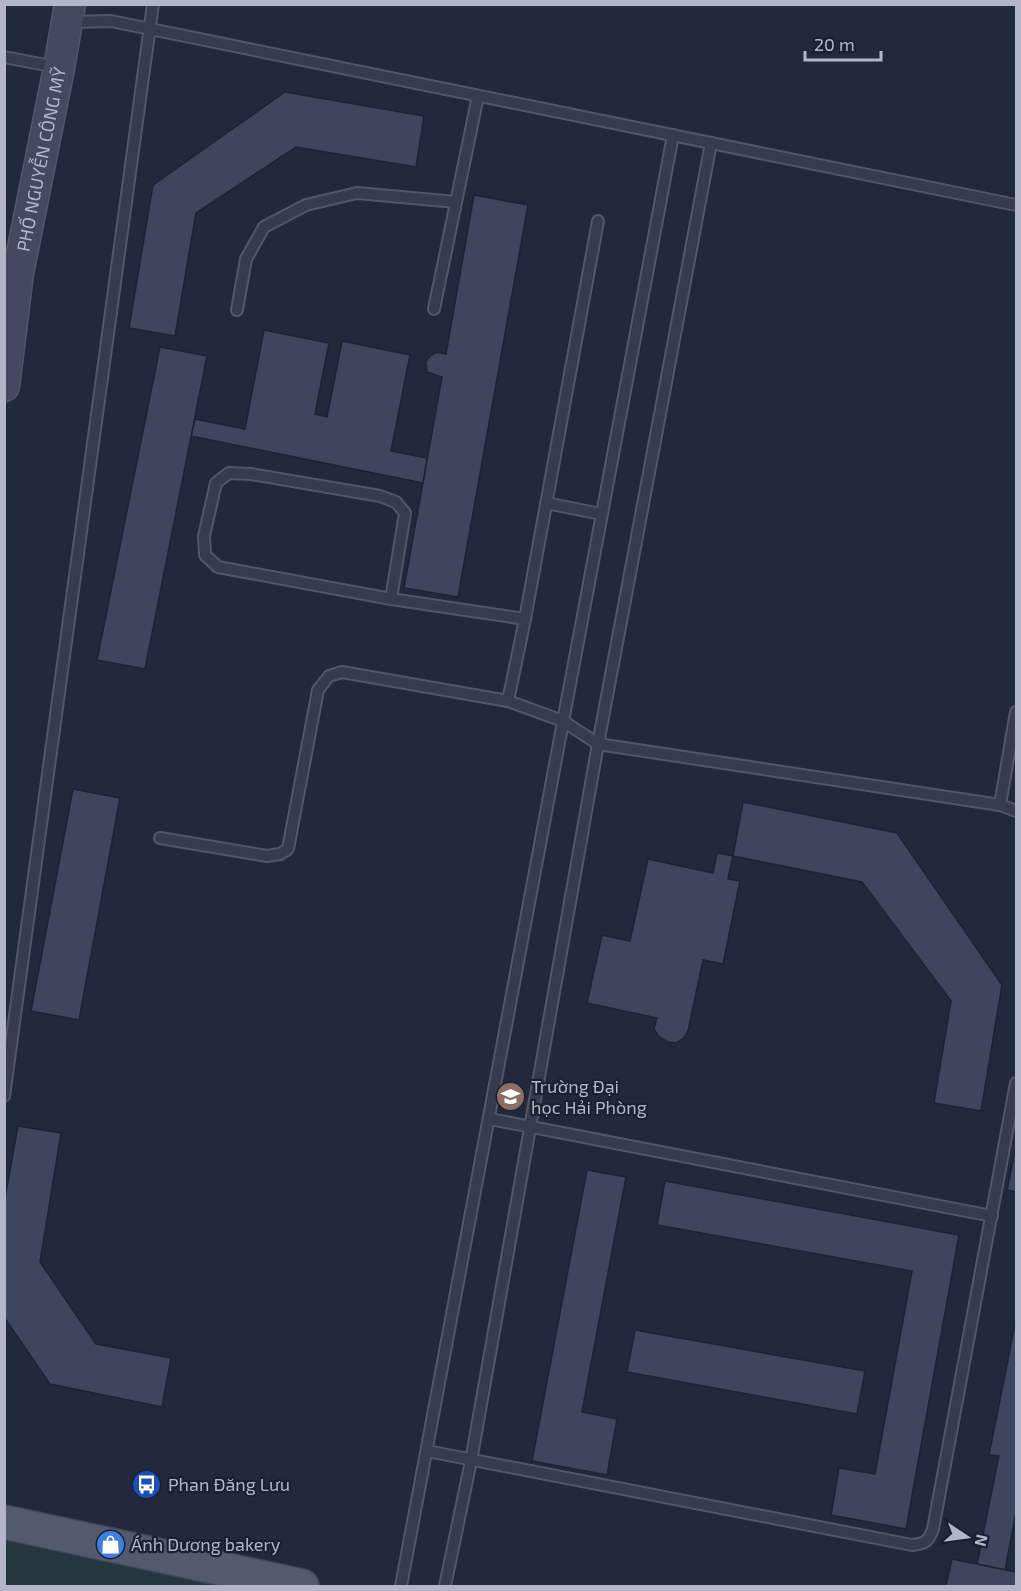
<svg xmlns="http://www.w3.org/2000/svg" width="1021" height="1591" font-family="'Exo 2',sans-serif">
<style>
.green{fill:#24363e}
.building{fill:#3e455d;stroke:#1d2334;stroke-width:1.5}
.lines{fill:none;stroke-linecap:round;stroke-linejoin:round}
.lane-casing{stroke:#515668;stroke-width:14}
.secondary-casing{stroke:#515668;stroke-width:33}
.primary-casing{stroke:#3f4556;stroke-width:36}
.lane{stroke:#363b4d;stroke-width:10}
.secondary{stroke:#444960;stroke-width:30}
.primary{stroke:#545a6d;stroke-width:33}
.labels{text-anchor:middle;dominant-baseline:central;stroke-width:4.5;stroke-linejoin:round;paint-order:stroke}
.street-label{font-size:18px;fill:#b2b6c8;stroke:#1b2132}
.poi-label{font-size:18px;fill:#b2b6c8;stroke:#1b2132;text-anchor:start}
</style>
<rect width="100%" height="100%" fill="#22293d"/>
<path class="green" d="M 5,1526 L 301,1586 L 5,1586 Z"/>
<g class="building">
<path d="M 285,92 L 424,116 L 416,167 L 296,147 L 196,213 L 175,336 L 129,328 L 153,185 Z"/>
<path d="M 474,195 L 528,205 L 458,597 L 404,588 L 442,377 L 427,372 L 426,362 L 430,356 L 437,352 L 446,354 Z"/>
<path d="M 264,330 L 329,343 L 315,414 L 327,417 L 342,341 L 410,355 L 391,451 L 427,458 L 423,483 L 191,436 L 195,419 L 245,429 Z"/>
<path d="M 160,347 L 207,356 L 145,669 L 97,660 Z"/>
<path d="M 73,789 L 120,798 L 79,1020 L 31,1011 Z"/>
<path d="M 743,802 L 897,833 L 1002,985 L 981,1111 L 934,1103 L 951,1001 L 862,882 L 733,856 Z"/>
<path d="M 717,853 L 733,856 L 728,879 L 740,881 L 723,964 L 703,960 L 688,1031 L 683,1039 L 676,1043 L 668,1042 L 659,1037 L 654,1029 L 657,1018 L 587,1003 L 602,935 L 630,941 L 648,859 L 713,873 Z"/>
<path d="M 18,1126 L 61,1133 L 40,1262 L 96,1344 L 171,1358 L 162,1407 L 50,1384 L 4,1317 L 4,1203 Z"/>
<path d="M 1016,1146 L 1016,1192 L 1007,1190 Z"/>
<path d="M 587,1170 L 626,1177 L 582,1412 L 617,1419 L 607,1475 L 532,1461 Z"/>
<path d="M 665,1181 L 959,1235 L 906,1529 L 831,1515 L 839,1468 L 875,1474 L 912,1271 L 657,1225 Z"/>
<path d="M 1016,1319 L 1016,1512 L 1005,1570 L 977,1564 L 999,1456 L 989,1455 Z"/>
<path d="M 635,1330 L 865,1371 L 857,1414 L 627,1372 Z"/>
<path d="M 952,1559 L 1016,1572 L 1016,1586 L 946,1586 Z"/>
</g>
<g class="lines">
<defs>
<g id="lane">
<path d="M 69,22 L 111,21 L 1016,205"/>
<path d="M 4,57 L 56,67"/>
<path d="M 434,309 L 478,96"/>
<path d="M 237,310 L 246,259 L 264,227 L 306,205 L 357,193 L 456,202"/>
<path d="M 546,503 L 601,514"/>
<path d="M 391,599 L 405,513 L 396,502 L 380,496 L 251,474 L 229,473 L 216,483 L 204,536 L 205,555 L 218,567 L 391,599 L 525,619"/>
<path d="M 508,701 L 525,619 L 598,221"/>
<path d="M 1000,805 L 1016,712"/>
<path d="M 160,838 L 267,856 L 280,854 L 288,849 L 318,690 L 329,676 L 342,672 L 508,701 L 563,721 L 598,744 L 1000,805 L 1016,811"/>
<path d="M 4,1096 L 153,4"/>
<path d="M 490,1119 L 992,1216"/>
<path d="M 427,1451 L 912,1545 C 925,1544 929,1541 933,1529 L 1016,1083"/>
<path d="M 401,1586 L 673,135"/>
<path d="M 445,1586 L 471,1461 L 598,744 L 711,143"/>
</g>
<g id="secondary">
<path id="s1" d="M 4,386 L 18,273 L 59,68 L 70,4"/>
</g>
<path id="primary" d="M 4,1522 L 302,1586"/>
</defs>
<use href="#lane" class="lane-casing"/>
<use href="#secondary" class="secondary-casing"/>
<use href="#primary" class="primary-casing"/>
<use href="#lane" class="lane"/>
<use href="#secondary" class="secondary"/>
<use href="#primary" class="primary"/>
</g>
<defs>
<symbol id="university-disc" viewBox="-11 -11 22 22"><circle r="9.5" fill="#8d6e63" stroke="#1b2132"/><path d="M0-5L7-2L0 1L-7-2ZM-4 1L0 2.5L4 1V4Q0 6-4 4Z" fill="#fff"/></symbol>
<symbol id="bus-disc" viewBox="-11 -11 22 22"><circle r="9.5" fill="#1a4fb4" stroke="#1b2132"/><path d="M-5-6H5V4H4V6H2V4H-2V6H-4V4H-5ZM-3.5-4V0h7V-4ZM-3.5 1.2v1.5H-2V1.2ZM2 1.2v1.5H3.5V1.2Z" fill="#fff"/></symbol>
<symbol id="shop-disc" viewBox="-11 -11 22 22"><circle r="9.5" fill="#3f7fe0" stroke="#1b2132"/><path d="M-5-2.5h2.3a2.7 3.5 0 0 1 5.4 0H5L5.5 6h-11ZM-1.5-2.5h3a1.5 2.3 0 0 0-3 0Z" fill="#fff"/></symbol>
</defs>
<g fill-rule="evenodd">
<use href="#university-disc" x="494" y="1080" width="33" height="33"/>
<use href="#bus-disc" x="130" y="1468" width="33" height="33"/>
<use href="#shop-disc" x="94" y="1528" width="33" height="33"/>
</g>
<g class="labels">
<g class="street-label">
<text stroke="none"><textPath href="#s1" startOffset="230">PHỐ NGUYỄN CÔNG MỸ</textPath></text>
</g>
<g class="poi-label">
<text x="531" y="1086">Trường Đại<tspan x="531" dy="21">học Hải Phòng</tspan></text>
<text x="168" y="1484">Phan Đăng Lưu</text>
<text x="131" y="1544">Ánh Dương bakery</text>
</g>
</g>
<rect width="1021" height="1591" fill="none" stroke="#b2b6c8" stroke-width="12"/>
<g transform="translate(967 1537) rotate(103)" stroke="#1b2132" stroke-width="4.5" paint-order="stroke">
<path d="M0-4.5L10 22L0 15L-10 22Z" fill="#b2b6c8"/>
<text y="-9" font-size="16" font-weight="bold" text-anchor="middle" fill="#b2b6c8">N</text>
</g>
<path d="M805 51v9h76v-9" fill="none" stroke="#b2b6c8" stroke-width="3"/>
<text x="814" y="51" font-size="18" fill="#b2b6c8" stroke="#1b2132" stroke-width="4.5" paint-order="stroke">20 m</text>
</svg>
